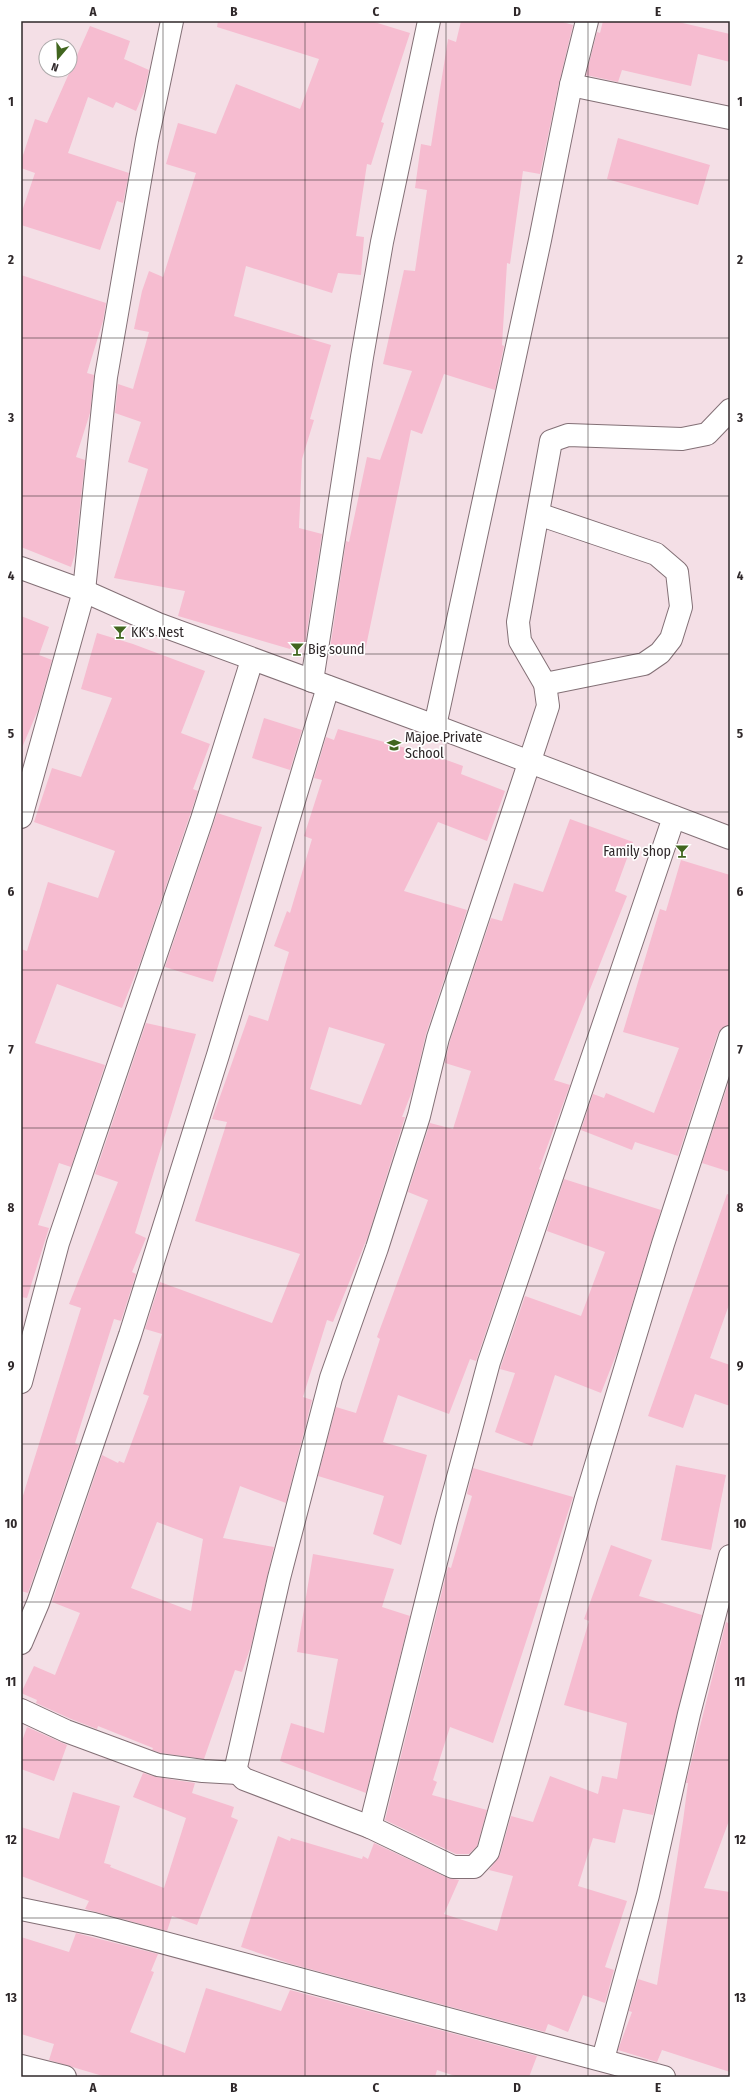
<svg xmlns="http://www.w3.org/2000/svg" width="751" height="2098" font-family="'Fira Sans Condensed',sans-serif">
<style>
.building{fill:#f6bcd0;fill-rule:evenodd}
.lines{fill:none;stroke-linecap:round;stroke-linejoin:round}
.minor-casing{stroke:#837076;stroke-width:24}
.minor{stroke:#fff;stroke-width:22}
.grid{fill:none;stroke:#2f282a;stroke-width:1;stroke-opacity:0.55}
.labels{text-anchor:middle;dominant-baseline:central;stroke-width:3.5;stroke-linejoin:round;paint-order:stroke}
.poi-label{font-size:14px;fill:#2f282a;stroke:#fff;text-anchor:start}
.neatline{fill:none;stroke:#2f282a;stroke-width:1.5}
.grid-label{font-size:13px;text-anchor:middle;font-weight:bold;fill:#2f282a}
</style>
<rect width="100%" height="100%" fill="#f4dfe6"/>
<g class="building">
<path d="M 218,21 L 371,21 L 410,33 L 381,122 L 384,123 L 371,165 L 367,164 L 356,236 L 364,237 L 361,275 L 338,273 L 332,293 L 246,266 L 234,316 L 331,345 L 310,419 L 314,420 L 302,459 L 299,528 L 322,534 L 305,644 L 293,641 L 290,649 L 178,616 L 185,591 L 114,578 L 148,469 L 128,462 L 141,422 L 115,413 L 118,384 L 133,389 L 149,332 L 134,329 L 142,291 L 149,271 L 163,277 L 196,173 L 166,164 L 178,123 L 216,134 L 236,84 L 300,109 L 319,59 L 217,27 Z"/>
<path d="M 461,21 L 559,21 L 573,25 L 559,83 L 540,174 L 523,171 L 510,264 L 507,263 L 502,345 L 504,346 L 495,390 L 444,374 L 422,434 L 411,430 L 364,656 L 330,649 L 346,541 L 349,542 L 367,457 L 380,460 L 412,371 L 383,364 L 404,270 L 415,271 L 427,190 L 415,188 L 421,144 L 431,146 L 448,39 L 456,42 Z"/>
<path d="M 603,21 L 674,21 L 730,34 L 730,62 L 698,54 L 691,86 L 622,70 L 618,82 L 586,75 L 597,32 L 600,33 Z"/>
<path d="M 90,26 L 130,41 L 124,59 L 149,70 L 144,92 L 136,111 L 116,102 L 113,108 L 88,97 L 68,153 L 129,173 L 123,203 L 117,201 L 100,250 L 21,225 L 21,214 L 35,173 L 21,168 L 21,161 L 35,119 L 47,123 Z"/>
<path d="M 618,138 L 710,165 L 698,205 L 607,179 Z"/>
<path d="M 21,275 L 106,303 L 103,321 L 87,373 L 94,375 L 90,413 L 76,457 L 85,460 L 75,554 L 71,567 L 21,547 Z"/>
<path d="M 21,616 L 49,627 L 39,655 L 52,660 L 38,710 L 21,750 Z"/>
<path d="M 97,633 L 133,644 L 205,671 L 181,733 L 210,744 L 193,789 L 198,791 L 190,815 L 141,960 L 122,1008 L 57,984 L 35,1043 L 105,1065 L 71,1167 L 59,1163 L 38,1225 L 49,1228 L 27,1298 L 21,1297 L 21,949 L 27,951 L 48,882 L 98,898 L 115,851 L 34,822 L 52,768 L 81,777 L 112,698 L 81,689 Z"/>
<path d="M 264,718 L 302,730 L 290,770 L 252,758 Z"/>
<path d="M 338,729 L 441,758 L 463,766 L 461,774 L 505,791 L 487,841 L 438,822 L 404,891 L 467,910 L 426,1034 L 413,1089 L 402,1117 L 405,1117 L 368,1236 L 333,1322 L 327,1320 L 303,1397 L 312,1400 L 286,1503 L 240,1486 L 223,1538 L 274,1547 L 251,1646 L 242,1672 L 235,1670 L 204,1759 L 161,1753 L 152,1750 L 153,1748 L 98,1726 L 97,1729 L 71,1719 L 36,1703 L 37,1700 L 21,1693 L 34,1666 L 55,1675 L 80,1613 L 52,1602 L 102,1455 L 118,1463 L 119,1461 L 124,1463 L 149,1396 L 143,1394 L 162,1334 L 145,1329 L 160,1282 L 272,1323 L 300,1254 L 195,1221 L 227,1122 L 212,1119 L 249,1015 L 268,1021 L 289,952 L 274,946 L 287,911 L 290,913 L 312,839 L 304,836 L 322,780 L 314,778 L 326,737 L 334,740 ZM 329,1027 L 385,1044 L 361,1105 L 310,1089 ZM 157,1522 L 203,1539 L 191,1611 L 131,1588 Z"/>
<path d="M 217,813 L 262,827 L 213,982 L 165,967 Z"/>
<path d="M 570,819 L 633,842 L 615,891 L 627,896 L 554,1080 L 570,1085 L 539,1169 L 541,1170 L 476,1361 L 470,1359 L 449,1414 L 398,1395 L 383,1442 L 427,1455 L 401,1545 L 373,1534 L 384,1496 L 318,1476 L 336,1407 L 356,1413 L 380,1339 L 377,1337 L 428,1200 L 408,1192 L 430,1123 L 453,1129 L 471,1071 L 445,1063 L 450,1041 L 491,918 L 502,921 L 514,883 L 543,892 Z"/>
<path d="M 681,860 L 730,875 L 730,1025 L 722,1028 L 718,1033 L 678,1156 L 635,1142 L 632,1150 L 581,1130 L 593,1094 L 604,1098 L 606,1093 L 654,1113 L 679,1048 L 623,1032 L 660,909 L 666,911 Z"/>
<path d="M 146,1023 L 196,1034 L 135,1233 L 146,1238 L 132,1272 L 136,1274 L 121,1321 L 114,1319 L 75,1443 L 79,1445 L 28,1593 L 21,1591 L 21,1502 L 81,1308 L 69,1304 L 118,1182 L 95,1174 Z"/>
<path d="M 730,1078 L 730,1172 L 702,1163 Z"/>
<path d="M 564,1179 L 661,1210 L 618,1350 L 601,1393 L 555,1375 L 532,1446 L 495,1432 L 515,1373 L 500,1369 L 525,1296 L 581,1316 L 605,1252 L 547,1231 Z"/>
<path d="M 727,1194 L 730,1195 L 730,1302 L 710,1358 L 730,1365 L 730,1406 L 695,1394 L 683,1428 L 648,1416 Z"/>
<path d="M 676,1465 L 726,1475 L 711,1550 L 661,1540 Z"/>
<path d="M 473,1468 L 573,1497 L 493,1743 L 450,1727 L 433,1780 L 437,1782 L 432,1795 L 487,1810 L 477,1846 L 469,1854 L 456,1854 L 385,1820 L 448,1567 L 451,1568 L 472,1496 L 467,1494 Z"/>
<path d="M 611,1545 L 652,1560 L 639,1596 L 702,1615 L 653,1815 L 623,1809 L 615,1843 L 593,1838 L 578,1886 L 627,1901 L 605,1967 L 614,1970 L 605,2003 L 583,1995 L 568,2032 L 548,2024 L 545,2032 L 291,1964 L 241,1947 L 278,1836 L 290,1841 L 291,1838 L 362,1859 L 363,1856 L 368,1859 L 374,1843 L 448,1878 L 459,1880 L 444,1914 L 497,1931 L 513,1876 L 489,1870 L 500,1855 L 511,1816 L 533,1822 L 550,1776 L 598,1794 L 602,1776 L 617,1779 L 627,1723 L 564,1705 L 589,1621 L 584,1619 Z"/>
<path d="M 313,1554 L 394,1569 L 382,1607 L 410,1616 L 366,1793 L 280,1761 L 291,1723 L 324,1733 L 338,1659 L 297,1652 Z"/>
<path d="M 726,1622 L 730,1624 L 730,1818 L 704,1888 L 730,1892 L 730,2072 L 662,2050 L 657,2062 L 618,2050 L 632,2012 L 629,2011 L 638,1979 L 657,1985 L 683,1821 L 688,1783 L 686,1783 Z"/>
<path d="M 27,1727 L 67,1745 L 54,1781 L 21,1769 L 21,1744 Z"/>
<path d="M 143,1773 L 156,1777 L 195,1783 L 192,1793 L 234,1807 L 231,1817 L 238,1820 L 197,1925 L 172,1916 L 167,1931 L 85,1909 L 89,1901 L 21,1876 L 21,1827 L 59,1839 L 73,1792 L 120,1806 L 104,1863 L 111,1865 L 110,1867 L 164,1888 L 186,1818 L 133,1797 Z"/>
<path d="M 76,1933 L 158,1954 L 151,1971 L 154,1972 L 130,2032 L 185,2053 L 206,1988 L 281,2011 L 290,1990 L 537,2056 L 529,2077 L 458,2077 L 437,2070 L 435,2077 L 106,2077 L 49,2060 L 54,2044 L 21,2034 L 21,1937 L 69,1952 Z"/>
</g>
<g class="lines">
<defs>
<g id="minor">
<path d="M 571,85 L 730,118"/>
<path d="M 730,410 L 707,434 L 682,439 L 568,435 L 551,441 L 518,622 L 520,641 L 545,684 L 548,706 L 438,1038 L 419,1116 L 377,1248 L 331,1378 L 279,1578 L 236,1767 L 238,1773 L 244,1779 L 370,1827 L 453,1867 L 474,1867 L 488,1852 L 586,1498 L 663,1244 L 730,1037"/>
<path d="M 538,514 L 656,554 L 677,572 L 681,607 L 671,639 L 660,653 L 644,664 L 545,684"/>
<path d="M 21,568 L 84,591 L 158,624 L 435,726 L 730,838"/>
<path d="M 312,681 L 362,357 L 382,242 L 429,21"/>
<path d="M 435,726 L 540,240 L 571,85 L 587,21"/>
<path d="M 21,817 L 84,591 L 106,377 L 147,140 L 172,21"/>
<path d="M 21,1382 L 58,1243 L 202,819 L 252,660"/>
<path d="M 21,1643 L 38,1603 L 130,1335 L 218,1055 L 328,687"/>
<path d="M 21,1710 L 66,1731 L 158,1765 L 203,1771 L 238,1773"/>
<path d="M 370,1827 L 446,1522 L 489,1362 L 674,817"/>
<path d="M 21,1909 L 94,1924 L 664,2077"/>
<path d="M 603,2059 L 648,1895 L 689,1714 L 730,1556"/>
<path d="M 21,2066 L 65,2077"/>
</g>
</defs>
<use href="#minor" class="minor-casing"/>
<use href="#minor" class="minor"/>
</g>
<path class="grid" d="M 163,21 L 163,2077M 305,21 L 305,2077M 446,21 L 446,2077M 588,21 L 588,2077M 21,180 L 730,180M 21,338 L 730,338M 21,496 L 730,496M 21,654 L 730,654M 21,812 L 730,812M 21,970 L 730,970M 21,1128 L 730,1128M 21,1286 L 730,1286M 21,1444 L 730,1444M 21,1602 L 730,1602M 21,1760 L 730,1760M 21,1918 L 730,1918"/>
<defs>
<symbol id="bar-bare" viewBox="-9 -9 18 18"><path d="M-6-5H6L.8 .8V4.5H3.5V6h-7V4.5H-.8V.8Z" fill="#41661f" stroke="#fff" stroke-width="2.5" paint-order="stroke"/></symbol>
<symbol id="school-bare" viewBox="-9 -9 18 18"><path d="M0-5L7-2L0 1L-7-2ZM-4 1L0 2.5L4 1V4Q0 6-4 4Z" fill="#41661f" stroke="#fff" stroke-width="2.5" paint-order="stroke"/></symbol>
</defs>
<g fill-rule="evenodd">
<use href="#bar-bare" x="110" y="622" width="20" height="20"/>
<use href="#bar-bare" x="287" y="639" width="20" height="20"/>
<use href="#school-bare" x="384" y="735" width="20" height="20"/>
<use href="#bar-bare" x="672" y="841" width="20" height="20"/>
</g>
<g class="labels">
<g class="poi-label">
<text x="131" y="632">KK's Nest</text>
<text x="308" y="649">Big sound</text>
<text x="405" y="737">Majoe Private<tspan x="405" dy="16">School</tspan></text>
<text x="671" y="851" text-anchor="end">Family shop</text>
</g>
</g>
<rect width="751" height="2098" fill="none" stroke="#ffffff" stroke-width="44"/>
<g transform="translate(58 58) rotate(199)"><circle r="19" fill="#ffffff" stroke="#aca9aa"/>
<path d="M0-3L7 15L0 10L-7 15Z" fill="#41661f"/>
<text y="-6" font-size="11" font-weight="bold" text-anchor="middle" fill="#2f282a">N</text>
</g>
<rect x="22" y="22" width="707" height="2054" class="neatline"/>
<g class="grid-label">
<text x="93" y="16">A</text>
<text x="234" y="16">B</text>
<text x="376" y="16">C</text>
<text x="517" y="16">D</text>
<text x="658" y="16">E</text>
<text x="11" y="106">1</text>
<text x="740" y="106">1</text>
<text x="11" y="264">2</text>
<text x="740" y="264">2</text>
<text x="11" y="422">3</text>
<text x="740" y="422">3</text>
<text x="11" y="580">4</text>
<text x="740" y="580">4</text>
<text x="11" y="738">5</text>
<text x="740" y="738">5</text>
<text x="11" y="896">6</text>
<text x="740" y="896">6</text>
<text x="11" y="1054">7</text>
<text x="740" y="1054">7</text>
<text x="11" y="1212">8</text>
<text x="740" y="1212">8</text>
<text x="11" y="1370">9</text>
<text x="740" y="1370">9</text>
<text x="11" y="1528">10</text>
<text x="740" y="1528">10</text>
<text x="11" y="1686">11</text>
<text x="740" y="1686">11</text>
<text x="11" y="1844">12</text>
<text x="740" y="1844">12</text>
<text x="11" y="2002">13</text>
<text x="740" y="2002">13</text>
<text x="93" y="2092">A</text>
<text x="234" y="2092">B</text>
<text x="376" y="2092">C</text>
<text x="517" y="2092">D</text>
<text x="658" y="2092">E</text>
</g>
</svg>
